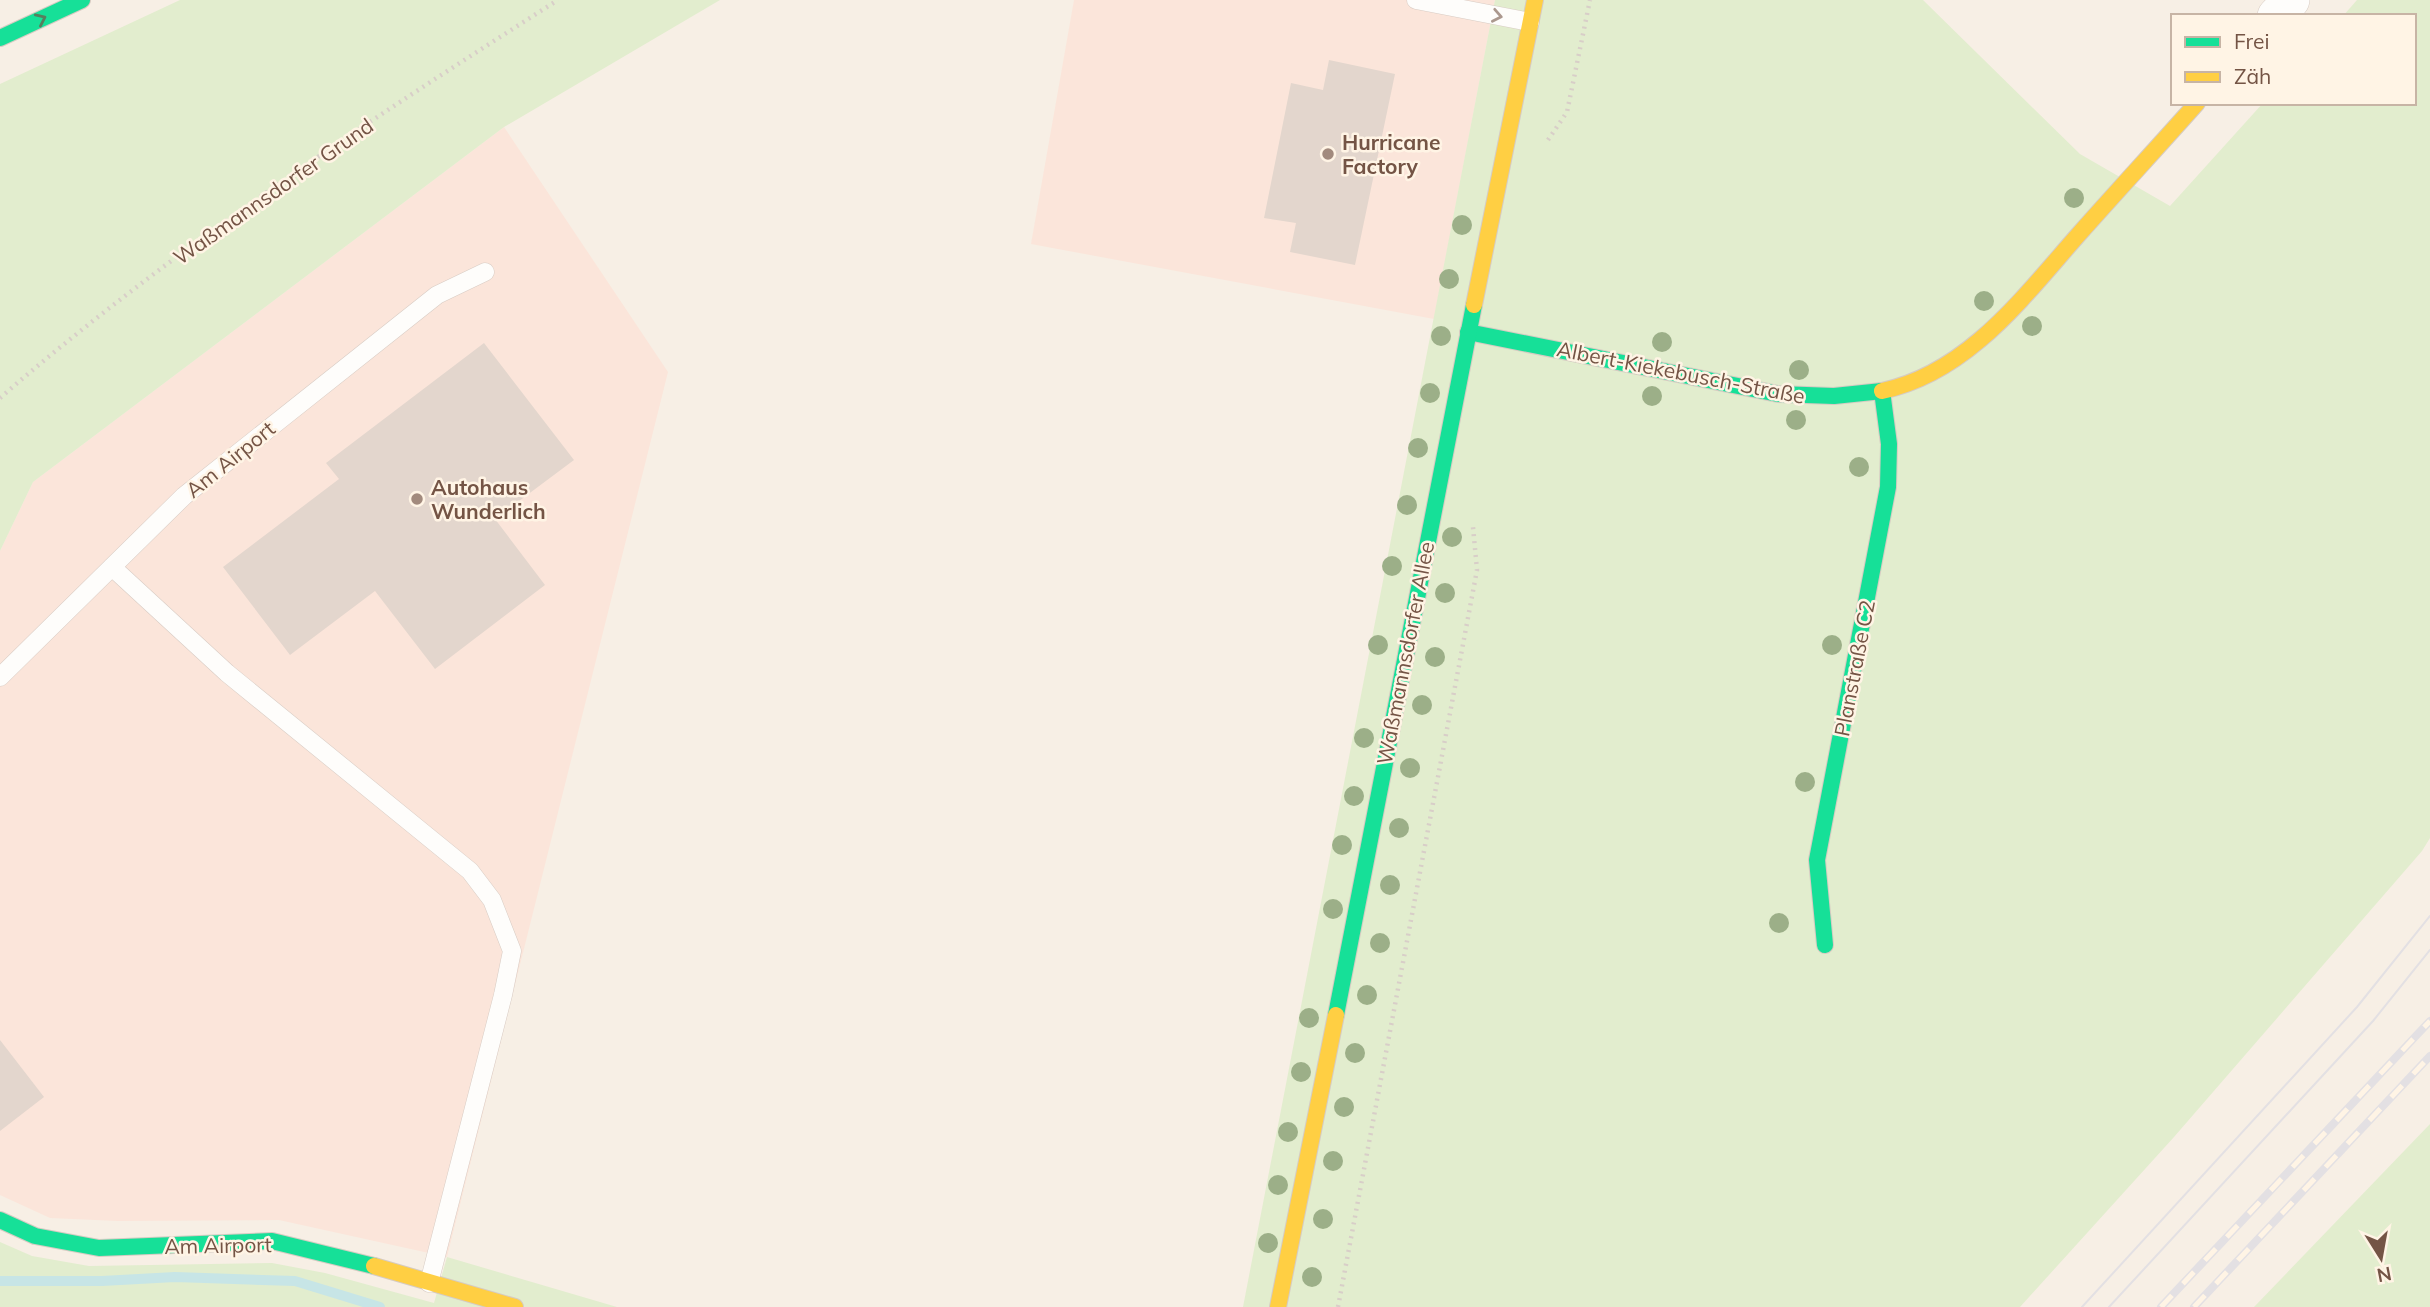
<svg xmlns="http://www.w3.org/2000/svg" width="2430" height="1307" font-family="Mulish,sans-serif">
<style>
.commercial{fill:#fbe5da}
.green{fill:#e2edce}
.lines{fill:none;stroke-linecap:round;stroke-linejoin:round}
.stream{stroke:#c7e5e6;stroke-width:10}
.building{fill:#e3d6cd}
.lane-casing{stroke:#d8ccc4;stroke-width:19}
.street-casing{stroke:#d8ccc4;stroke-width:38}
.fast-casing{stroke:#d6cbc2;stroke-width:18}
.slow-casing{stroke:#d6cbc2;stroke-width:18}
.path{stroke:#d8cec8;stroke-width:4.5;stroke-dasharray:2 5;stroke-linecap:butt}
.lane{stroke:#fefdfb;stroke-width:18}
.street{stroke:#fefdfb;stroke-width:37}
.fast{stroke:#16e098;stroke-width:16}
.slow{stroke:#ffcf43;stroke-width:16}
.tram{stroke:#e3e0e3;stroke-width:2}
.rail-casing{stroke:#e3e0e3;stroke-width:8}
.rail{stroke:#fff4e5;stroke-width:5;stroke-dasharray:16;stroke-linecap:butt}
.tree{fill:#9caf88}
.oneway{stroke:#ab988e}
.oneway2{stroke:#587e5e}
.poi-dot{fill:#a28a7d;stroke:#fff4e5;stroke-width:2.5}
.labels{text-anchor:middle;dominant-baseline:central;stroke-width:5;stroke-linejoin:round;paint-order:stroke}
.poi-label{font-size:21px;font-weight:bold;fill:#745445;stroke:#fff4e5;text-anchor:start}
.street-label{font-size:21px;fill:#745445;stroke:#fff4e5}
</style>
<rect width="100%" height="100%" fill="#f7efe5"/>
<g class="commercial">
<path d="M 1074,0 L 1495,0 L 1434,319 L 1031,244 Z"/>
<path d="M 504,127 L 668,372 L 447,1257 L 279,1220 L 118,1221 L 50,1218 L 0,1195 L 0,551 L 33,482 Z"/>
</g>
<g class="green">
<path d="M 180,0 L 720,0 L 504,127 L 33,482 L 0,551 L 0,84 Z"/>
<path d="M 1495,0 L 1923,0 L 2080,154 L 2170,206 L 2263,103 L 2414,103 L 2414,16 L 2343,16 L 2357,0 L 2430,0 L 2430,838 L 2422,851 L 2174,1137 L 2020,1307 L 1243,1307 Z"/>
<path d="M 2430,1124 L 2430,1307 L 2254,1307 Z"/>
<path d="M 0,1242 L 32,1256 L 89,1266 L 272,1263 L 325,1273 L 434,1303 L 447,1257 L 617,1307 L 0,1307 Z"/>
</g>
<g class="lines">
<path class="stream" d="M 0,1281 L 102,1281 L 175,1277 L 295,1281 L 380,1307"/>
</g>
<g class="building">
<path d="M 1329,60 L 1395,74 L 1355,265 L 1290,252 L 1296,223 L 1264,218 L 1291,83 L 1323,90 Z"/>
<path d="M 484,343 L 574,460 L 495,519 L 545,585 L 435,669 L 375,591 L 290,655 L 223,567 L 339,479 L 326,463 Z"/>
<path d="M 0,1040 L 44,1097 L 0,1131 Z"/>
</g>
<g class="lines">
<defs>
<g id="lane">
<path d="M 1416,0 L 1530,22"/>
<path d="M 112,567 L 227,673 L 470,871 L 492,900 L 512,951 L 503,995 L 429,1283"/>
<path d="M 0,677 L 184,496 L 437,295 L 485,272"/>
</g>
<path id="street" d="M 2276,16 L 2291,0"/>
<g id="fast">
<path d="M 0,38 L 82,0"/>
<path d="M 1468,332 L 1778,394 L 1834,396 L 1882,391"/>
<path d="M 1825,945 L 1817,860 L 1888,487 L 1889,444 L 1882,391"/>
<path d="M 1336,1015 L 1474,305"/>
<path d="M 0,1220 L 35,1236 L 99,1248 L 272,1241 L 374,1266"/>
</g>
<g id="slow">
<path d="M 1474,305 L 1535,0"/>
<path d="M 1882,391 C 1968,373 2024,296 2079,234 C 2118,190 2158,147 2197,103"/>
<path d="M 374,1266 L 515,1307"/>
<path d="M 1278,1307 L 1336,1015"/>
</g>
</defs>
<use href="#lane" class="lane-casing"/>
<use href="#street" class="street-casing"/>
<use href="#fast" class="fast-casing"/>
<use href="#slow" class="slow-casing"/>
<g class="path">
<path d="M 1548,140 L 1567,112 L 1590,0"/>
<path d="M 0,398 C 170,250 368,121 558,0"/>
<path d="M 1338,1307 L 1477,570 L 1473,527"/>
</g>
<use href="#lane" class="lane"/>
<use href="#street" class="street"/>
<use href="#fast" class="fast"/>
<use href="#slow" class="slow"/>
<g class="tram">
<path d="M 2082,1307 L 2357,1007 L 2430,916"/>
<path d="M 2109,1307 L 2373,1021 L 2430,950"/>
</g>
<defs>
<g id="rail">
<path d="M 2161,1307 L 2430,1021"/>
<path d="M 2194,1307 L 2430,1056"/>
</g>
</defs>
<use href="#rail" class="rail-casing"/>
<use href="#rail" class="rail"/>
</g>
<g class="tree">
<circle cx="2074" cy="198" r="10"/>
<circle cx="1462" cy="225" r="10"/>
<circle cx="1449" cy="279" r="10"/>
<circle cx="1984" cy="301" r="10"/>
<circle cx="2032" cy="326" r="10"/>
<circle cx="1441" cy="336" r="10"/>
<circle cx="1662" cy="342" r="10"/>
<circle cx="1799" cy="370" r="10"/>
<circle cx="1430" cy="393" r="10"/>
<circle cx="1652" cy="396" r="10"/>
<circle cx="1796" cy="420" r="10"/>
<circle cx="1418" cy="448" r="10"/>
<circle cx="1859" cy="467" r="10"/>
<circle cx="1407" cy="505" r="10"/>
<circle cx="1452" cy="537" r="10"/>
<circle cx="1392" cy="566" r="10"/>
<circle cx="1445" cy="593" r="10"/>
<circle cx="1378" cy="645" r="10"/>
<circle cx="1832" cy="645" r="10"/>
<circle cx="1435" cy="657" r="10"/>
<circle cx="1422" cy="705" r="10"/>
<circle cx="1364" cy="738" r="10"/>
<circle cx="1410" cy="768" r="10"/>
<circle cx="1805" cy="782" r="10"/>
<circle cx="1354" cy="796" r="10"/>
<circle cx="1399" cy="828" r="10"/>
<circle cx="1342" cy="845" r="10"/>
<circle cx="1390" cy="885" r="10"/>
<circle cx="1333" cy="909" r="10"/>
<circle cx="1779" cy="923" r="10"/>
<circle cx="1380" cy="943" r="10"/>
<circle cx="1367" cy="995" r="10"/>
<circle cx="1309" cy="1018" r="10"/>
<circle cx="1355" cy="1053" r="10"/>
<circle cx="1301" cy="1072" r="10"/>
<circle cx="1344" cy="1107" r="10"/>
<circle cx="1288" cy="1132" r="10"/>
<circle cx="1333" cy="1161" r="10"/>
<circle cx="1278" cy="1185" r="10"/>
<circle cx="1323" cy="1219" r="10"/>
<circle cx="1268" cy="1243" r="10"/>
<circle cx="1312" cy="1277" r="10"/>
</g>
<defs><path id="oneway-chevron" d="M-2-3.5L2.5 0L-2 3.5" fill="none" stroke-width="1.6" stroke-linecap="round" stroke-linejoin="round" transform="scale(1.75)"/></defs>
<use class="oneway" href="#oneway-chevron" transform="translate(1497 16) rotate(11)"/>
<use class="oneway2" href="#oneway-chevron" transform="translate(41 19) rotate(-25)"/>
<g class="poi-dot">
<circle cx="1328" cy="154" r="7"/>
<circle cx="417" cy="499" r="7"/>
</g>
<g class="labels">
<g class="poi-label">
<text x="1342" y="142">Hurricane<tspan x="1342" dy="24">Factory</tspan></text>
<text x="431" y="487">Autohaus<tspan x="431" dy="24">Wunderlich</tspan></text>
</g>
<g class="street-label">
<text transform="translate(273 191) rotate(-35)">Waßmannsdorfer Grund</text>
<text transform="translate(1681 372) rotate(11)">Albert-Kiekebusch-Straße</text>
<text transform="translate(230 459) rotate(-39)">Am Airport</text>
<text transform="translate(1405 653) rotate(-79)">Waßmannsdorfer Allee</text>
<text transform="translate(1854 668) rotate(-79)">Planstraße C2</text>
<text transform="translate(218 1245) rotate(-1)">Am Airport</text>
</g>
</g>
<rect x="2171" y="14" width="245" height="91" fill="#fff4e5" stroke="#c7b4a5" stroke-width="2"/>
<rect x="2185" y="37" width="35" height="10" fill="#16e098" stroke="#c7b4a5" stroke-width="2"/>
<text x="2234" y="49" font-size="21" fill="#745445">Frei</text>
<rect x="2185" y="72" width="35" height="10" fill="#ffcf43" stroke="#c7b4a5" stroke-width="2"/>
<text x="2234" y="84" font-size="21" fill="#745445">Zäh</text>
<g transform="translate(2381 1258) rotate(169)" stroke="#fff4e5" stroke-width="5" paint-order="stroke">
<path d="M0-5L12 26L0 18L-12 26Z" fill="#745445"/>
<text y="-10" font-size="19" font-weight="bold" text-anchor="middle" fill="#745445">N</text>
</g>
</svg>
